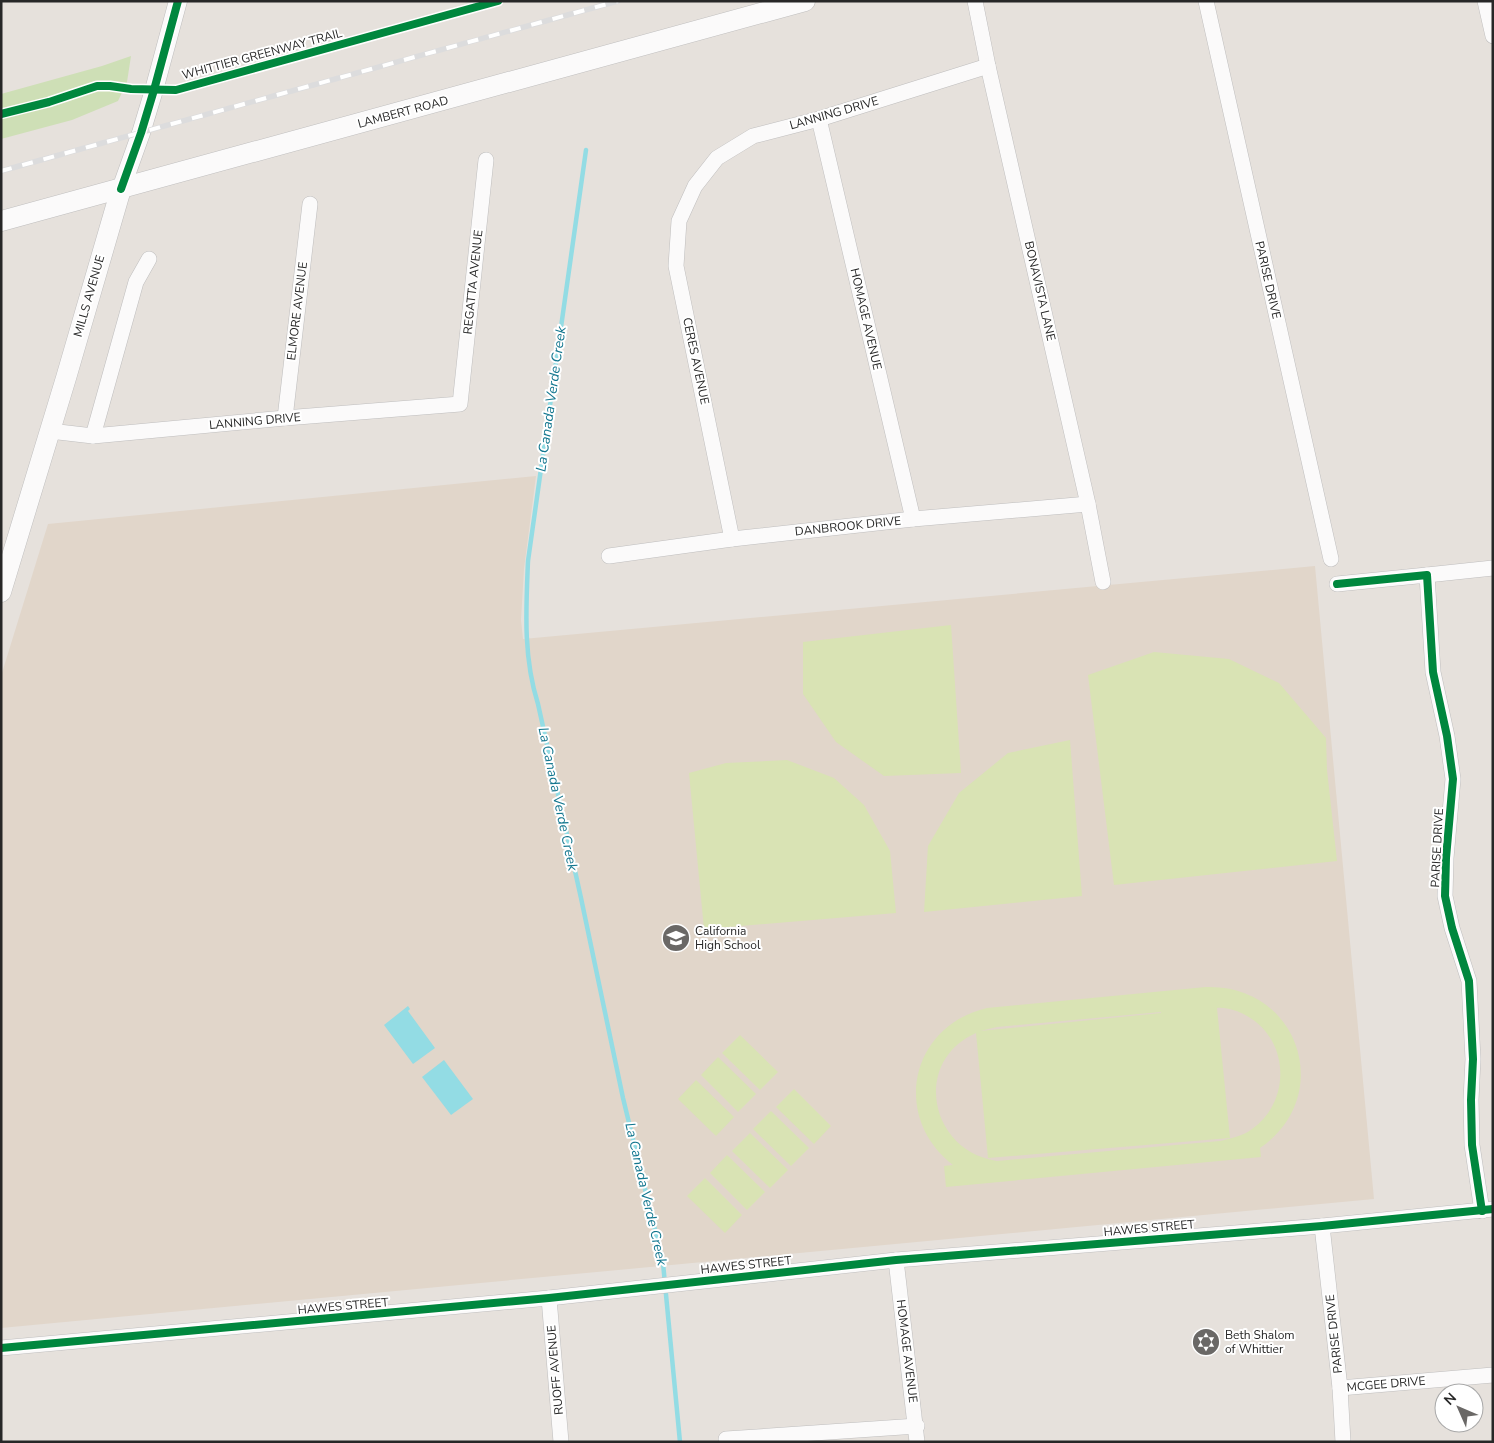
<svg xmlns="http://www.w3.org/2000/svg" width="1494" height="1443" font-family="'Nunito Sans',sans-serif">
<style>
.education{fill:#e1d6ca}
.green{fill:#cedfb6}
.pitch{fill:#d9e3b4;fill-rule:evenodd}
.water{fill:#93dce4}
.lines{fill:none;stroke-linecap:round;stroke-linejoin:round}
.stream{stroke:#93dce4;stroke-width:4.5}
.minor-casing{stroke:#bfbebe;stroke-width:16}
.tertiary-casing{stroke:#bfbebe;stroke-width:19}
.secondary-casing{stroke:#bfbebe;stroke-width:21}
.minor{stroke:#fbfafa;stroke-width:15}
.tertiary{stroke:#fbfafa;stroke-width:18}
.secondary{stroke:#fbfafa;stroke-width:20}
.rail-casing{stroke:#dcdcdd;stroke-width:5.5}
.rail{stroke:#fff;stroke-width:4;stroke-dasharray:11;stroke-linecap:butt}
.cycleway-casing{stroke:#fff;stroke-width:11}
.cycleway{stroke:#00873e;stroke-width:8}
.labels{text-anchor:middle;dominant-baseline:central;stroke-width:4;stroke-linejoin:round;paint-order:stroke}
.street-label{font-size:12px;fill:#272727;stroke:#fff}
.poi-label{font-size:12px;fill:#272727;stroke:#fff;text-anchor:start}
.water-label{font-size:14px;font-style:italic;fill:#13778f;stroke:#fff}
</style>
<rect width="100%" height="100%" fill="#e6e1dc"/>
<path class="education" d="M 536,476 L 524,569 L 521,620 L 523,639 L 1315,566 L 1374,1199 L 1,1328 L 1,676 L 48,524 Z"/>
<path class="green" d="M 131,56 L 127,82 L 118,101 L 72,120 L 1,139 L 1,94 L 102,66 Z"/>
<g class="pitch">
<path d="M 951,625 L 961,773 L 884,776 L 836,742 L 803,694 L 803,642 Z"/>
<path d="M 1154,652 L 1229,659 L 1279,683 L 1326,738 L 1327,770 L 1337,861 L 1114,885 L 1088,675 Z"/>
<path d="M 1070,740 L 1082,896 L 924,912 L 928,846 L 959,793 L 1008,753 Z"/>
<path d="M 787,760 L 834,778 L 864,805 L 890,851 L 896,913 L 704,929 L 689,773 L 726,763 Z"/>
<path d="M 1206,987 C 1299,984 1336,1096 1260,1148 L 1261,1157 L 946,1187 L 944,1166 L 953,1165 C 891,1117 910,1026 987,1008 ZM 1217,1008 C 1227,1007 1238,1011 1247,1016 C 1289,1039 1292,1101 1252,1129 C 1243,1136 1232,1138 1220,1141 L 997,1161 C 929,1151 912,1061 976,1033 L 988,1158 L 1230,1138 ZM 1161,1012 L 1161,1013 L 980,1031 L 997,1027 Z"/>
<path d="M 740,1035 L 778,1072 L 760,1090 L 722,1053 Z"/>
<path d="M 718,1057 L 756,1094 L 738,1112 L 701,1075 Z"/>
<path d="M 696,1080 L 734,1117 L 716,1136 L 678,1099 Z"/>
<path d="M 794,1089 L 831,1126 L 814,1144 L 776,1107 Z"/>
<path d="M 771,1111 L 809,1148 L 791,1166 L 753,1129 Z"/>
<path d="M 750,1133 L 788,1170 L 770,1188 L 732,1151 Z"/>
<path d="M 727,1155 L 765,1192 L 747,1210 L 710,1173 Z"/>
<path d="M 705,1178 L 742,1215 L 725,1233 L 687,1196 Z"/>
</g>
<g class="water">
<path d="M 408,1006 L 410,1009 L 408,1011 L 435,1048 L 413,1064 L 384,1025 Z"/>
<path d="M 444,1060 L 473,1099 L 451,1115 L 422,1077 Z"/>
</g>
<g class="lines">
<path class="stream" d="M 586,150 L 528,561 C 526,609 523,657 538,704 L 581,898 L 623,1098 L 663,1263 L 680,1442"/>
<defs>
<g id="minor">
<path d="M 975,1 L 988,66 L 1088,504 L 1103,582"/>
<path d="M 1206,1 L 1331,559"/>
<path d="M 1485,1 L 1493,36"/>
<path d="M 819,119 L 913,519"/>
<path d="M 285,418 L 310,204"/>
<path d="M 50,431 L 93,436 L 285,418 L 460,404 L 486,160"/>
<path d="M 93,436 L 136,282 L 149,259"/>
<path d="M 732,539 L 676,266 L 679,221 L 695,186 L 717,158 L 753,136 L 819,119 L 988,66"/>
<path d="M 609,556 L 732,539 L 913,519 L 1088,504"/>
<path d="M 1427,575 L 1493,568"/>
<path d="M 1337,584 L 1427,575 L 1433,672 L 1447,736 L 1453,779 L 1446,858 L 1445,896 L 1452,928 L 1469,981 L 1473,1059 L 1471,1100 L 1472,1145 L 1482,1211"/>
<path d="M 1322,1226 L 1340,1388 L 1343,1442"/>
<path d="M 896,1260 L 917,1442"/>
<path d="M 549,1298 L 561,1442"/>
<path d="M 1,1348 L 549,1298 L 896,1260 L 1322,1226 L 1493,1209"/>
<path d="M 1340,1388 L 1493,1375"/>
<path d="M 726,1439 L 917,1426"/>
</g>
<path id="tertiary" d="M 121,189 L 141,133 L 154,90 L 178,1"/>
<g id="secondary">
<path d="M 1,221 L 805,1"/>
<path d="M 1,592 L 66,378 L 121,189"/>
</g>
</defs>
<use href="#minor" class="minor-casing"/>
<use href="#tertiary" class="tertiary-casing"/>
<use href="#secondary" class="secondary-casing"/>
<use href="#minor" class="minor"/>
<use href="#tertiary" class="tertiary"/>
<use href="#secondary" class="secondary"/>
<defs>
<path id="rail" d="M 1,171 L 618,1"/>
</defs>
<use href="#rail" class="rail-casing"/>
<use href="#rail" class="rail"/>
<defs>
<g id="cycleway">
<path d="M 1,114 L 49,102 L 97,86 L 110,86 L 131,89 L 176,90 L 498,1"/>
<path d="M 121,189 L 141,133 L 154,90 L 178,1"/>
<path d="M 1337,584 L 1427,575 L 1433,672 L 1447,736 L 1453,779 L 1446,858 L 1445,896 L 1452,928 L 1469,981 L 1473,1059 L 1471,1100 L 1472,1145 L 1482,1211"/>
<path d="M 1,1348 L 549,1298 L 896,1260 L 1322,1226 L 1493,1209"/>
</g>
</defs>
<use href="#cycleway" class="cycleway-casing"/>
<use href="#cycleway" class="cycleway"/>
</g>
<defs>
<symbol id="school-disc" viewBox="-11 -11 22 22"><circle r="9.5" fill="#6a6866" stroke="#fff"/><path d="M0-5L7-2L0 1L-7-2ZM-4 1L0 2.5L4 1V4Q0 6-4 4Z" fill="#fff"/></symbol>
<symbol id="synagogue-disc" viewBox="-11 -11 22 22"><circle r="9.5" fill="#6a6866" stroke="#fff"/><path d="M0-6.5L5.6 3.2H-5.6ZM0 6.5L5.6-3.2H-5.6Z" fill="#fff"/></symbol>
</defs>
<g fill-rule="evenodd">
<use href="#school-disc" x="660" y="922" width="32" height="32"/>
<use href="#synagogue-disc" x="1190" y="1326" width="32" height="32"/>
</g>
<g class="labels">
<g class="street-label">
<text transform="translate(262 54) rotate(-15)">WHITTIER GREENWAY TRAIL</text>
<text transform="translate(403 112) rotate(-15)">LAMBERT ROAD</text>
<text transform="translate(834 113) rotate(-16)">LANNING DRIVE</text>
<text transform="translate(1268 280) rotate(77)">PARISE DRIVE</text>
<text transform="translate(473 282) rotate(-84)">REGATTA AVENUE</text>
<text transform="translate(1040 291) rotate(77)">BONAVISTA LANE</text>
<text transform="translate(89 296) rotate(-74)">MILLS AVENUE</text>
<text transform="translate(297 311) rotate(-83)">ELMORE AVENUE</text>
<text transform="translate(866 319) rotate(77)">HOMAGE AVENUE</text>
<text transform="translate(696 361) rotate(78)">CERES AVENUE</text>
<text transform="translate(255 421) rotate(-5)">LANNING DRIVE</text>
<text transform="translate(848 526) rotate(-6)">DANBROOK DRIVE</text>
<text transform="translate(1437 848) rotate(-87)">PARISE DRIVE</text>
<text transform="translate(1149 1228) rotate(-5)">HAWES STREET</text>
<text transform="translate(746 1265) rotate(-6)">HAWES STREET</text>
<text transform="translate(343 1306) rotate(-5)">HAWES STREET</text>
<text transform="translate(1334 1334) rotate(-96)">PARISE DRIVE</text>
<text transform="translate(907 1351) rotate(83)">HOMAGE AVENUE</text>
<text transform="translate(555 1370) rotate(-95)">RUOFF AVENUE</text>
<text transform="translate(1386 1384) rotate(-5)">MCGEE DRIVE</text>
</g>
<g class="poi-label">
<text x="695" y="931">California<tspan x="695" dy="14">High School</tspan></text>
<text x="1225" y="1335">Beth Shalom<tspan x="1225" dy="14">of Whittier</tspan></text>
</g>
<g class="water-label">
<text transform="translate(551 399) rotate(-82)">La Canada Verde Creek</text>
<text transform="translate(558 799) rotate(78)">La Canada Verde Creek</text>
<text transform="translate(646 1194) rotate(77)">La Canada Verde Creek</text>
</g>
</g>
<rect width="1494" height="1443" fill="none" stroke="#272727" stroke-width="5"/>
<g transform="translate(1459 1408) rotate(315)"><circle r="24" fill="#ffffff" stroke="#a9a9a9"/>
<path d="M0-4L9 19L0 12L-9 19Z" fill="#6a6866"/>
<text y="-8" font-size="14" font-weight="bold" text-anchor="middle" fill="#272727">N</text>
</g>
</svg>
